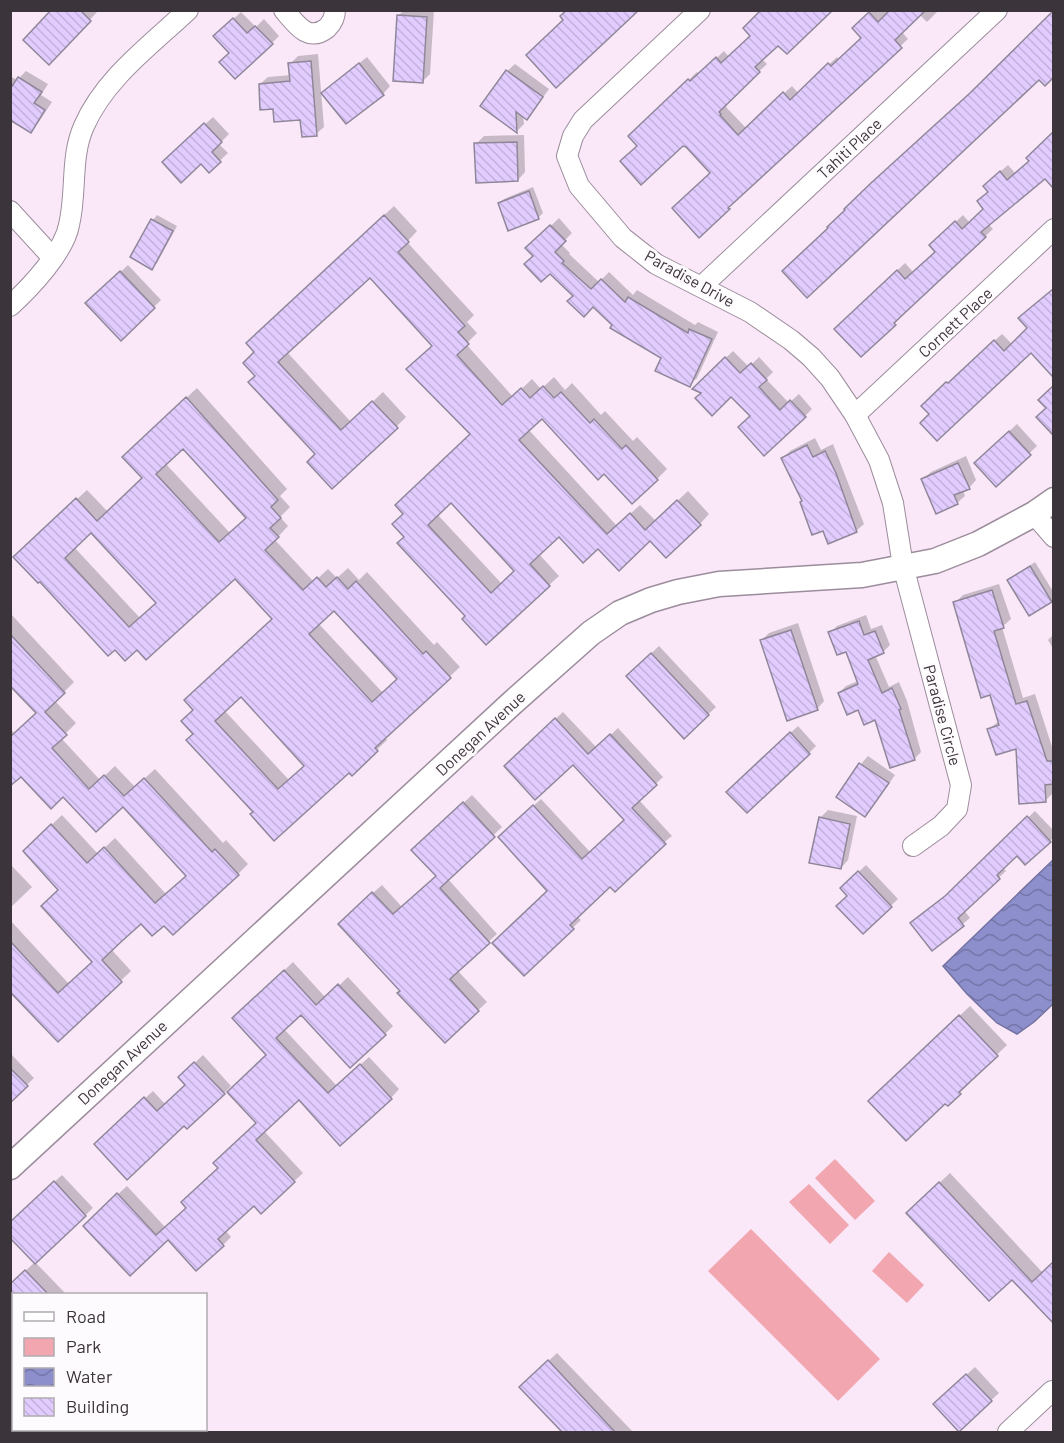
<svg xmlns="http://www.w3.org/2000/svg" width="1064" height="1443" font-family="Barlow,sans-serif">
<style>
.green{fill:#f1a6b0}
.water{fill:url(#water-waves);stroke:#7473a0;stroke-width:1.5}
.shadow{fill:#0003;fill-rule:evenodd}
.building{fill:url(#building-back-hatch);stroke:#8f8799;stroke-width:1.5;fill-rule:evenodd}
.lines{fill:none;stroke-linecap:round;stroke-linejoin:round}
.minor-casing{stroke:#9c8d9c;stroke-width:22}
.tertiary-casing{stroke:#9c8d9c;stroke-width:27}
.minor{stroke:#fff;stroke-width:20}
.tertiary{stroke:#fff;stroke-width:24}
.labels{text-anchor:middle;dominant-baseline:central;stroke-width:6;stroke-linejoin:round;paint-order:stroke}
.street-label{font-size:16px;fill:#3b343a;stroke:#fefbfe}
</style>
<defs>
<pattern id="water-waves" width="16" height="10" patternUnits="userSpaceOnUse" patternTransform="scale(1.5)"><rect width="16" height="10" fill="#8d8ecc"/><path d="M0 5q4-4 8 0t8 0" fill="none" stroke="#7475a7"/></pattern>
<pattern id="building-back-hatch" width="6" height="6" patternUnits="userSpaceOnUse" patternTransform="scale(1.5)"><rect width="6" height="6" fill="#e2ccff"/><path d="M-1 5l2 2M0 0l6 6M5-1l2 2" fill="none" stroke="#c3b0db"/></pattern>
</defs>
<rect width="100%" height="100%" fill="#fae8f9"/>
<g class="green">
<path d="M 835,1159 L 875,1201 L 855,1220 L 815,1178 Z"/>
<path d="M 809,1184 L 849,1225 L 830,1244 L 789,1202 Z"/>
<path d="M 751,1229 L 880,1359 L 838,1401 L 708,1271 Z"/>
<path d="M 889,1252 L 924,1285 L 907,1303 L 872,1271 Z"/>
</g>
<path class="water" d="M 1053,860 L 1053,1004 L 1034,1022 L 1017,1034 L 997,1023 L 967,994 L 943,966 Z"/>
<g class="shadow">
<path d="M 53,10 L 95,10 L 97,12 L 49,63 Z"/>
<path d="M 404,10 L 434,10 L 430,74 L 422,82 L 399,15 Z"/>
<path d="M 873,10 L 939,10 L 927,22 L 920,15 L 902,32 L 908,39 L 735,200 L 699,236 L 712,173 L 683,144 L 638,146 L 630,136 L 697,72 L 699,75 L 724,51 L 729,57 L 779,44 L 762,59 L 767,64 L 725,103 L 727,105 L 726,107 L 746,128 L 792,86 L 798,93 L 837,57 L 839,60 L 863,38 L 861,21 Z"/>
<path d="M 241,12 L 256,27 L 264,19 L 279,36 L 272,43 L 231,53 L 215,36 Z"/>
<path d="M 1054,13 L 1054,76 L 1045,84 L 1039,78 L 807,296 L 980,85 Z"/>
<path d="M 318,54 L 324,127 L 316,134 L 302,118 L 260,84 L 268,77 L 291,75 L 290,64 L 298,56 Z"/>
<path d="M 367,57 L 390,86 L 383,94 L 323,93 Z"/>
<path d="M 515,64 L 549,89 L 534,110 L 526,118 L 523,115 L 524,124 L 517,131 L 507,71 Z"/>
<path d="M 26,71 L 48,84 L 41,95 L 52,102 L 38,123 L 31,131 L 10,118 L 10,76 L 17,80 Z"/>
<path d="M 213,117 L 229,134 L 219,144 L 228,153 L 209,171 L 201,162 L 164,162 Z"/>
<path d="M 1054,134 L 1054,174 L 1048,180 L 1045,176 L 988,224 L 993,229 L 901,315 L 902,316 L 862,355 L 836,329 L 905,263 L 914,273 L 937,251 L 931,245 L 963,215 L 970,223 L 985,208 L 992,179 L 1008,165 L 1015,173 L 1030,161 L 1028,158 Z"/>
<path d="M 524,135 L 525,172 L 518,180 L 476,144 L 484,136 Z"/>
<path d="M 533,187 L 543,213 L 538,218 L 499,203 L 504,199 Z"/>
<path d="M 394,206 L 417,231 L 407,242 L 474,315 L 467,322 L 477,333 L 466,344 L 513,397 L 532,379 L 541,389 L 554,377 L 565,390 L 572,383 L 601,415 L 605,411 L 633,441 L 637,437 L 667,469 L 657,479 L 604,471 L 542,417 L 528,429 L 617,526 L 640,505 L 656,521 L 688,491 L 709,514 L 700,524 L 650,539 L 598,547 L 559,535 L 539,554 L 559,576 L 549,585 L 467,616 L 406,536 L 405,513 L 472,434 L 434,345 L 370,276 L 287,352 L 351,422 L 383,392 L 406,417 L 396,427 L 317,454 L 257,376 L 258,333 ZM 451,501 L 516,571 L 502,584 L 437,514 Z"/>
<path d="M 157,215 L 177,226 L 157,263 L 152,268 L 132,257 L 153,220 Z"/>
<path d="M 559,218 L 572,233 L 561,244 L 570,253 L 569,254 L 599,282 L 609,272 L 633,295 L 637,290 L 695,325 L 698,322 L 718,332 L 697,378 L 689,385 L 663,358 L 614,324 L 593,305 L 575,296 L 528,248 Z"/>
<path d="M 128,265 L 161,300 L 121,339 L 88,303 Z"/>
<path d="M 1054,290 L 1054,350 L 1041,362 L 1032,351 L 931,414 L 923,406 L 1002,334 L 1012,344 L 1029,328 L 1020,318 L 1043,297 L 1044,299 Z"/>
<path d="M 733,351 L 749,367 L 759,357 L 773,372 L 766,379 L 789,403 L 799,394 L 812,409 L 805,416 L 751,416 L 731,395 L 703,392 L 695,388 Z"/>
<path d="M 1054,387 L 1054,433 L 1038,417 L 1047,407 L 1040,400 Z"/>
<path d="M 197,388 L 287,489 L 280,496 L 290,507 L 280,517 L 288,526 L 275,540 L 314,582 L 328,569 L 337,578 L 348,568 L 359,580 L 367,572 L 434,645 L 437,642 L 460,667 L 385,737 L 387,740 L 352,774 L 349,771 L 255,812 L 195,734 L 195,709 L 274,619 L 235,577 L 146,658 L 25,547 L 87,490 L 108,512 L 144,478 L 134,447 ZM 183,447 L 247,517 L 230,533 L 165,463 ZM 91,531 L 157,602 L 140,618 L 74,547 ZM 334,609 L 398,678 L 383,693 L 319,624 ZM 242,694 L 306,765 L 289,780 L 224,710 Z"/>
<path d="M 1017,424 L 1037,446 L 996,485 L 976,463 Z"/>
<path d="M 815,438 L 821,450 L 833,444 L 864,524 L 856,531 L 824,529 L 783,458 L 790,451 Z"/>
<path d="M 966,456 L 976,480 L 969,488 L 963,490 L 965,496 L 957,503 L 923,479 L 931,472 Z"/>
<path d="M 1035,562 L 1054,593 L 1054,598 L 1051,601 L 1009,580 Z"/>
<path d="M 999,584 L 1011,619 L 1002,627 L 1023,698 L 1035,694 L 1054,753 L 1053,793 L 1045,801 L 1018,747 L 989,729 L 999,721 L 955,603 L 963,595 Z"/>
<path d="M 10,613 L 74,682 L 55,701 L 76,723 L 61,738 L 100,780 L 115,766 L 135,787 L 155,769 L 223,843 L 226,840 L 248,864 L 238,874 L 164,924 L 141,922 L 111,949 L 131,971 L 58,1040 L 10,989 L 10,920 L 69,984 L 94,962 L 60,889 L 35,841 L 62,815 L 98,854 L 115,838 L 166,894 L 187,875 L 123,805 L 21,775 L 10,784 L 10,728 L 15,734 L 38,713 L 10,684 Z"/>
<path d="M 866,615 L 871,629 L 882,625 L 890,645 L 883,652 L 875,655 L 889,687 L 899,682 L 907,701 L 921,752 L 915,758 L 891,766 L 876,718 L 839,693 L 846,686 L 858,681 L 847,650 L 830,633 L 837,626 Z"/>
<path d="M 798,623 L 824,701 L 817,709 L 762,640 L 769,633 Z"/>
<path d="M 1054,634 L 1054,650 L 1048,640 Z"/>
<path d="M 659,646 L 716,707 L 684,737 L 628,676 Z"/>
<path d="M 563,712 L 597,748 L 618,728 L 663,777 L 639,800 L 672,836 L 610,885 L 577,917 L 581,920 L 524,974 L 549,891 L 507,830 L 541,799 L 590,852 L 625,819 L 573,762 L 513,759 Z"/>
<path d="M 798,726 L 816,746 L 809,753 L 736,784 Z"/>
<path d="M 868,756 L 895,775 L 872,808 L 865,815 L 838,797 L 861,764 Z"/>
<path d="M 472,795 L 502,827 L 448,879 L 497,934 L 457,970 L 487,1002 L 445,1041 L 402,991 L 348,915 L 382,885 L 402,907 L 437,875 L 422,842 Z"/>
<path d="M 828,810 L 857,816 L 848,860 L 841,868 L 820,818 Z"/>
<path d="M 1035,811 L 1054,831 L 1054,837 L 1025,863 L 1017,854 L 1003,868 L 1006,871 L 964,910 L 970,918 L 932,949 L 912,923 L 954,889 Z"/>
<path d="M 10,864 L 32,887 L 10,908 Z"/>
<path d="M 866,865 L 898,899 L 863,932 L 849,895 L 842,888 Z"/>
<path d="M 293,962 L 326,998 L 348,977 L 393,1026 L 385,1034 L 301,1013 L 284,1029 L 337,1086 L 369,1057 L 399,1089 L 391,1098 L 299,1098 L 264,1131 L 303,1173 L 261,1212 L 254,1204 L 225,1230 L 231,1237 L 223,1245 L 169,1238 L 130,1274 L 93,1217 L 127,1186 L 165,1227 L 188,1207 L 257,1123 L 268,1055 L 242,1010 Z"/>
<path d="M 970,1006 L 1007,1045 L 969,1082 L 970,1083 L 948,1104 L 946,1102 L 880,1091 Z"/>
<path d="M 10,1053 L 34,1078 L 10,1101 Z"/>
<path d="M 203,1055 L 231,1086 L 224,1093 L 184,1124 L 103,1137 L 153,1091 L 166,1105 L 187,1085 L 180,1077 Z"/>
<path d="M 950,1173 L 1043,1273 L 1054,1263 L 1054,1321 L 1012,1277 L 918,1203 Z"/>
<path d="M 62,1175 L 93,1208 L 35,1262 L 66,1294 L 14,1294 L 14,1323 L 10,1320 L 10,1285 L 35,1262 L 10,1223 Z"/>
<path d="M 557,1353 L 633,1432 L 564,1432 L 521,1387 Z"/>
<path d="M 975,1367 L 999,1393 L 959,1430 L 935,1404 Z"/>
</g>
<g class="building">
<path d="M 51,10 L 80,10 L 91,21 L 49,65 L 23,40 Z"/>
<path d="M 567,10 L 639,10 L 556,88 L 526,55 L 563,20 L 560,16 Z"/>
<path d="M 761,10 L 833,10 L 787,54 L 778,46 L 755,67 L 760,72 L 719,112 L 721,114 L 720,115 L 738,135 L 783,92 L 790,100 L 828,63 L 831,66 L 861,38 L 852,28 L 869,12 L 878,22 L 890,10 L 926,10 L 895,40 L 902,48 L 728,208 L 730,209 L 699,238 L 672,208 L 710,173 L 686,147 L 683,146 L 641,185 L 620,161 L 637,146 L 628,136 L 688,79 L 690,81 L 716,57 L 721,63 L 750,36 L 743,28 Z"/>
<path d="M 1053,11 L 1053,78 L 1045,86 L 1039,80 L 807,298 L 782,271 L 828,228 L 827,227 L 845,210 L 844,209 L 871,183 L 970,93 Z"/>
<path d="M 397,15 L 427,17 L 423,83 L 393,81 Z"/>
<path d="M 233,18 L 247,33 L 255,26 L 273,44 L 235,79 L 219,62 L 229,53 L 213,36 Z"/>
<path d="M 311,61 L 317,136 L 302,137 L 300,120 L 274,122 L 273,109 L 260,110 L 259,84 L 290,81 L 288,63 Z"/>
<path d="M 359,63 L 384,95 L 346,124 L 321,93 Z"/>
<path d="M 506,70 L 543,97 L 527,120 L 516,112 L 517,133 L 480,106 Z"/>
<path d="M 18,77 L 42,92 L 34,103 L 45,110 L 31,133 L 10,120 L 10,89 Z"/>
<path d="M 204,123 L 222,142 L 212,152 L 221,162 L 209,173 L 201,164 L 181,183 L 162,162 Z"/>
<path d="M 1053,132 L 1053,188 L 1045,179 L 981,232 L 986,237 L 894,323 L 896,325 L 861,357 L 834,329 L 897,270 L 905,279 L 935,252 L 929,245 L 955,221 L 962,229 L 983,209 L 977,201 L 988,192 L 983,186 L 1000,171 L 1007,180 L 1029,161 L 1026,158 Z"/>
<path d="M 517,142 L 518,181 L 476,183 L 474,143 Z"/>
<path d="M 529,191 L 539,219 L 508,231 L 498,203 Z"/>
<path d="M 384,215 L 409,242 L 398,252 L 465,326 L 458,332 L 469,344 L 457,355 L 502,405 L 521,388 L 530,398 L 543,386 L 554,398 L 561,392 L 590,423 L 594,419 L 622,449 L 626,445 L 658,480 L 632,504 L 604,474 L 598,480 L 542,419 L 519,440 L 607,534 L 630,513 L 645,530 L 677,500 L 701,525 L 666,558 L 650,541 L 619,571 L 598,549 L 583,563 L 559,537 L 530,564 L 550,586 L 486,645 L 462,619 L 465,616 L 397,543 L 404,537 L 392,524 L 403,514 L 395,505 L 470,434 L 406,369 L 432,346 L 370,278 L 278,362 L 341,430 L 372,401 L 398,428 L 332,489 L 307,462 L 315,454 L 248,382 L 255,376 L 243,363 L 254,352 L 246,343 ZM 451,503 L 514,571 L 491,593 L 428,525 Z"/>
<path d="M 151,219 L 173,231 L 152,270 L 130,257 Z"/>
<path d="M 550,225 L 566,241 L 555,252 L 564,261 L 562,263 L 591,289 L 601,279 L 625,302 L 628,297 L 688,333 L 689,329 L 712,339 L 690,387 L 655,371 L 661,358 L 610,328 L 612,325 L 593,307 L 584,317 L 567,301 L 573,296 L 550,274 L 541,282 L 524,264 L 533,256 L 525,248 Z"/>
<path d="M 120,271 L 155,308 L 121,341 L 85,303 Z"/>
<path d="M 1053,289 L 1053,377 L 1031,353 L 937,441 L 920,423 L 929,414 L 921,406 L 946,382 L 948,383 L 994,340 L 1004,351 L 1027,328 L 1018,318 Z"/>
<path d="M 725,357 L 740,373 L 751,363 L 767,380 L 759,387 L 780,410 L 790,400 L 806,417 L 764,456 L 738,427 L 750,416 L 731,397 L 712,416 L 695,398 L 701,393 L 692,389 Z"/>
<path d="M 1053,386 L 1053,435 L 1036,417 L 1046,408 L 1038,400 Z"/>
<path d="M 186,397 L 278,500 L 271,507 L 281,518 L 270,528 L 279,537 L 265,550 L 303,590 L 317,577 L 326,587 L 337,577 L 348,589 L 356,581 L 423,654 L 426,651 L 451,678 L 375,748 L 378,751 L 352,776 L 349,773 L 274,841 L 250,814 L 253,812 L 186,740 L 193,734 L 181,721 L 193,710 L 184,700 L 272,619 L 235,579 L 146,660 L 137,650 L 125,661 L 115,650 L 108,656 L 40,582 L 38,583 L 13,557 L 76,498 L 97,521 L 142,478 L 122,457 ZM 183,449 L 246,518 L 219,542 L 156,474 ZM 91,533 L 156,603 L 129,627 L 65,558 ZM 334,611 L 397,679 L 372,702 L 309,634 ZM 241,697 L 304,766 L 278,789 L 215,721 Z"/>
<path d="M 1009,431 L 1031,455 L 996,487 L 974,463 Z"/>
<path d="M 807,445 L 813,457 L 825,451 L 836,473 L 857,532 L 828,544 L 823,531 L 812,535 L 800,502 L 802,501 L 781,458 Z"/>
<path d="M 958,463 L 970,489 L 954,495 L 958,504 L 936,514 L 921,479 Z"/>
<path d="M 1030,566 L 1052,602 L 1029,616 L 1007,580 Z"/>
<path d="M 992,590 L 1004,628 L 994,631 L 1016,704 L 1027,701 L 1047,761 L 1053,761 L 1053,784 L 1045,785 L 1046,802 L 1019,804 L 1016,749 L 996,755 L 987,729 L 999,725 L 990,695 L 981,698 L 953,602 Z"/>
<path d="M 859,621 L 864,635 L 875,631 L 884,653 L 868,660 L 882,693 L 892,688 L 901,709 L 899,710 L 915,760 L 890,768 L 875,720 L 864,725 L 858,710 L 847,715 L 838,693 L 858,684 L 846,652 L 837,655 L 828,632 Z"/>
<path d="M 791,630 L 818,710 L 787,721 L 760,640 Z"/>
<path d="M 10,634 L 65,693 L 45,712 L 67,735 L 52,748 L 89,789 L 104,775 L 124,796 L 144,778 L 212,852 L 215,849 L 239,875 L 173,935 L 164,926 L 152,936 L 141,924 L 122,941 L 102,960 L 122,982 L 58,1042 L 10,992 L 10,941 L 58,993 L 92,962 L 41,906 L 58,890 L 23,851 L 51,824 L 87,863 L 104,847 L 155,903 L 186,876 L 123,807 L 96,832 L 63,797 L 51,809 L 21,777 L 10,786 L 10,737 L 36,713 L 10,686 Z"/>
<path d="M 651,653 L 709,715 L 684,739 L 626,676 Z"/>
<path d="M 555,718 L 588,754 L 610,734 L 657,785 L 632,808 L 666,844 L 615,892 L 610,887 L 570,925 L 574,929 L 524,976 L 492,943 L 547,891 L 498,837 L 533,805 L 582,859 L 624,820 L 573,765 L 535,800 L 504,766 Z"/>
<path d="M 790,732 L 810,754 L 747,813 L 726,792 Z"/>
<path d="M 859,763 L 889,783 L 865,817 L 836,797 Z"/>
<path d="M 463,802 L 495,837 L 440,888 L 490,943 L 450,979 L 479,1011 L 445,1043 L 397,993 L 400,991 L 338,924 L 372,892 L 393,914 L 436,876 L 411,850 Z"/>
<path d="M 1027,816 L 1051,842 L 1025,865 L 1017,856 L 997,875 L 1000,879 L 958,918 L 964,926 L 932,951 L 910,923 L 945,896 Z"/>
<path d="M 819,817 L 850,824 L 841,869 L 809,863 Z"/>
<path d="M 858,871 L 892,907 L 863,934 L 836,906 L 847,896 L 840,888 Z"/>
<path d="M 284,970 L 316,1005 L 338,984 L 386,1035 L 350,1068 L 301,1015 L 276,1038 L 328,1093 L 360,1064 L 392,1099 L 340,1146 L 299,1100 L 256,1140 L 295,1182 L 261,1214 L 254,1206 L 218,1239 L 224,1246 L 196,1271 L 168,1240 L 130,1276 L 83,1226 L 117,1193 L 156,1235 L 186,1208 L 181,1202 L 218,1168 L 213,1163 L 256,1123 L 227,1092 L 266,1055 L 232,1018 Z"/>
<path d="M 959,1015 L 998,1056 L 959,1092 L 961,1094 L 948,1106 L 945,1104 L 906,1141 L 868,1101 Z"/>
<path d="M 194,1062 L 225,1094 L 187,1129 L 184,1126 L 127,1180 L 94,1144 L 144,1097 L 157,1111 L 185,1085 L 178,1077 Z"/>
<path d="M 10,1068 L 28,1086 L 10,1103 Z"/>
<path d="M 54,1181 L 86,1216 L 35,1264 L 10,1238 L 10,1222 Z"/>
<path d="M 939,1182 L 1032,1282 L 1053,1262 L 1053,1323 L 1012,1280 L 989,1301 L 906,1213 Z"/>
<path d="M 25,1270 L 48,1294 L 10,1294 L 10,1284 Z"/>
<path d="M 548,1360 L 615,1432 L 562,1432 L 519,1387 Z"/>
<path d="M 966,1374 L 992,1401 L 959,1432 L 933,1404 Z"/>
</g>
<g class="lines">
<defs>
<g id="minor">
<path d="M 284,10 C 296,24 308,43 327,28 C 332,23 335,18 335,10"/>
<path d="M 700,10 L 583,120 L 573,136 L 567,156 L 579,186 L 623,238 L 656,264 L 750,312 L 791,340 L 811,357 L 830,378 L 855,415 L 879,460 L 893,503 L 903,566 L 961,785 L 957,809 L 941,826 L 913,846"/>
<path d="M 10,211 L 53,258"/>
<path d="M 702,286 L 997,10"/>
<path d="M 10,306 C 30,288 64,252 69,225 C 77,192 70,157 84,126 C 105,78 151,45 188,10"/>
<path d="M 855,415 L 1054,229"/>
<path d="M 1034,514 L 1054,537"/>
<path d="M 1008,1432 L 1052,1391"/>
</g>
<path id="tertiary" d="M 10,1167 L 511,704 L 591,633 L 620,613 L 651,600 L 678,592 L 719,584 L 862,575 L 935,561 L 978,544 L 1034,514 L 1054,500"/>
</defs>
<use href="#minor" class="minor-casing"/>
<use href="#tertiary" class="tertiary-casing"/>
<use href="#minor" class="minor"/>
<use href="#tertiary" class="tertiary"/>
</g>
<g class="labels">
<g class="street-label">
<text transform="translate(849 148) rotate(-43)">Tahiti Place</text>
<text transform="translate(690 278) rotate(29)">Paradise Drive</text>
<text transform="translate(955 322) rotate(-43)">Cornett Place</text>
<text transform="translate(943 715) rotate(75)">Paradise Circle</text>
<text transform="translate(480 733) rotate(-43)">Donegan Avenue</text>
<text transform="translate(122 1062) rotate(-43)">Donegan Avenue</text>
</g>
</g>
<rect width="1064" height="1443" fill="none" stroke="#3b343a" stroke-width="24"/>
<rect x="12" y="1293" width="195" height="138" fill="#fefbfe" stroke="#b0abb0" stroke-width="1.5"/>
<rect x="24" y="1312" width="30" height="9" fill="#ffffff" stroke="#b0abb0" stroke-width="1.5"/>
<text x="66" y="1323" font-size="18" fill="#3b343a">Road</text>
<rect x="24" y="1338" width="30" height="18" fill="#f1a6b0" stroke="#b0abb0" stroke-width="1.5"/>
<text x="66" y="1353" font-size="18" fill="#3b343a">Park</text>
<rect x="24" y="1368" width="30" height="18" fill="url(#water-waves)" stroke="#b0abb0" stroke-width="1.5"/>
<text x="66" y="1383" font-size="18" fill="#3b343a">Water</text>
<rect x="24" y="1398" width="30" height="18" fill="url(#building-back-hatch)" stroke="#b0abb0" stroke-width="1.5"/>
<text x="66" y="1413" font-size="18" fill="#3b343a">Building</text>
</svg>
